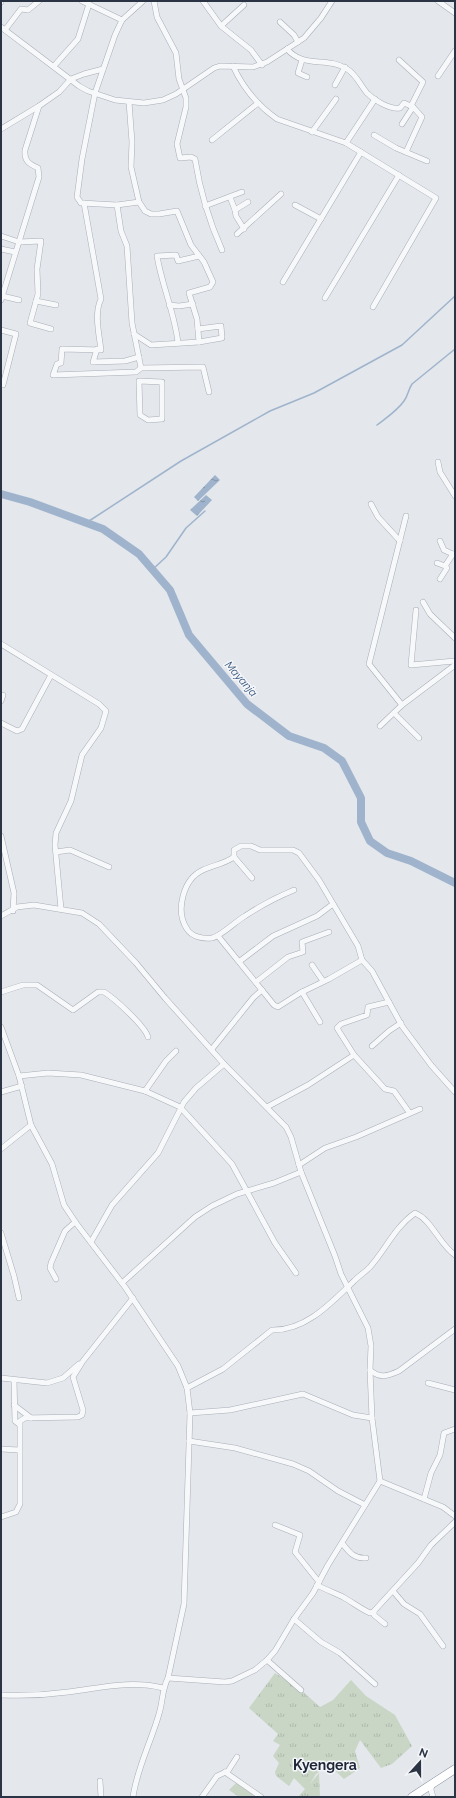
<svg xmlns="http://www.w3.org/2000/svg" width="456" height="1798" font-family="Raleway,sans-serif">
<style>
.grass{fill:url(#grass-tufts)}
.water{fill:url(#water-ripples)}
.lines{fill:none;stroke-linecap:round;stroke-linejoin:round}
.stream{stroke:#9fb4cc;stroke-width:1.5}
.river{stroke:#9fb4cc;stroke-width:8}
.minor-casing{stroke:#a9aeb7;stroke-width:6}
.highway-casing{stroke:#8b94a3;stroke-width:9}
.minor{stroke:#f7f8fa;stroke-width:5}
.highway{stroke:#fff;stroke-width:8}
.labels{text-anchor:middle;dominant-baseline:central;stroke-width:3;stroke-linejoin:round;paint-order:stroke}
.water-label{font-size:11px;font-style:italic;fill:#34527a;stroke:#f4f6f9}
.district-label{font-size:14px;font-weight:bold;fill:#1d2536;stroke:#f4f6f9}
</style>
<defs>
<pattern id="grass-tufts" width="24" height="20" patternUnits="userSpaceOnUse"><rect width="24" height="20" fill="#c9d6c5"/><path d="M3 7l-1-3M5 7V3M7 7l1-3M15 17l-1-3M17 17v-4M19 17l1-3" fill="none" stroke="#adb8ab"/></pattern>
<pattern id="water-ripples" width="26" height="14" patternUnits="userSpaceOnUse"><rect width="26" height="14" fill="#9fb4cc"/><path d="M2 4q2-2 4 0t4 0M15 11q2-2 4 0t4 0" fill="none" stroke="#8293a7"/></pattern>
</defs>
<rect width="100%" height="100%" fill="#e4e7ec"/>
<g class="grass">
<path d="M 275,1673 L 301,1690 L 320,1707 L 333,1700 L 351,1680 L 366,1696 L 395,1715 L 412,1746 L 392,1764 L 381,1768 L 360,1740 L 355,1751 L 360,1768 L 344,1779 L 329,1765 L 316,1774 L 310,1784 L 319,1773 L 320,1797 L 298,1797 L 305,1789 L 294,1778 L 289,1786 L 276,1776 L 275,1772 L 279,1763 L 273,1756 L 280,1745 L 273,1741 L 278,1734 L 249,1708 Z"/>
<path d="M 236,1783 L 253,1795 L 252,1797 L 239,1797 L 229,1790 Z"/>
</g>
<g class="water">
<path d="M 215,475 L 220,480 L 198,501 L 194,497 Z"/>
<path d="M 206,495 L 212,500 L 197,516 L 190,510 Z"/>
</g>
<g class="lines">
<g class="stream">
<path d="M 377,425 C 386,418 397,411 404,401 C 408,396 408,390 412,384 L 455,349"/>
<path d="M 86,523 L 181,461 L 270,411 L 314,393 L 402,345 L 455,296"/>
<path d="M 152,570 L 166,557 L 186,528 L 205,511"/>
</g>
<path class="river" d="M 1,494 L 30,502 L 103,529 L 139,554 L 170,590 L 189,635 L 247,704 L 289,736 L 324,748 L 342,761 L 361,798 L 361,822 L 370,841 L 387,853 L 411,861 L 455,883"/>
<defs>
<g id="minor">
<path d="M 82,1 L 122,20"/>
<path d="M 154,1 L 157,17 L 176,53 L 179,79 L 186,98 L 186,107 L 177,144 L 180,158 L 191,157 L 195,159 C 200,191 209,221 222,250"/>
<path d="M 203,1 L 221,26 L 251,50 L 262,65"/>
<path d="M 438,1 L 455,13"/>
<path d="M 1,2 L 1,1"/>
<path d="M 280,22 L 294,35 L 298,42"/>
<path d="M 221,26 L 244,5"/>
<path d="M 1,27 L 79,86 L 88,91 L 115,100 L 144,103 L 163,100 L 176,94 L 214,68 L 220,66 L 253,67 L 267,62 L 304,38 L 321,18 L 332,1"/>
<path d="M 5,30 L 21,9 L 28,10 L 39,1"/>
<path d="M 287,49 C 304,69 327,56 347,69 C 356,74 360,85 367,93 C 374,100 390,110 400,108 L 404,103 L 413,107 L 422,117 L 406,152"/>
<path d="M 302,60 L 298,73 L 307,77"/>
<path d="M 399,60 L 423,82 L 411,106"/>
<path d="M 54,66 L 78,39 L 89,4"/>
<path d="M 233,66 C 243,88 257,105 277,119 L 346,143 L 375,99"/>
<path d="M 438,76 L 455,51"/>
<path d="M 335,85 L 345,67"/>
<path d="M 129,102 L 132,142 L 131,167 L 139,202 L 145,211 L 151,214 L 159,214 L 177,211 L 191,245 L 204,262 L 213,282 L 210,287 L 189,293 L 197,319 L 199,342"/>
<path d="M 402,124 L 413,107"/>
<path d="M 1,129 L 39,106 L 59,92 L 71,79 L 84,74 L 103,69"/>
<path d="M 312,132 L 336,99"/>
<path d="M 374,135 L 396,148 L 427,161"/>
<path d="M 212,140 L 258,103"/>
<path d="M 346,143 L 436,198 L 373,307"/>
<path d="M 230,197 L 235,210"/>
<path d="M 139,202 L 117,205 L 81,203 L 77,197 L 82,159 L 95,93 L 115,35 L 122,20 L 143,1"/>
<path d="M 84,203 L 101,299 C 94,313 99,334 101,350 L 62,349 L 61,363 L 57,364 L 53,375 L 136,372 L 141,368 L 203,367 L 209,392"/>
<path d="M 117,205 L 121,231 L 127,246 L 132,323 L 141,368"/>
<path d="M 295,205 L 321,219"/>
<path d="M 205,206 L 242,192"/>
<path d="M 244,229 L 236,216 L 235,210 L 248,202"/>
<path d="M 237,234 L 281,194"/>
<path d="M 1,236 L 19,242 L 41,241 L 37,269 L 38,294 L 30,323 L 51,329"/>
<path d="M 1,249 L 15,252"/>
<path d="M 283,282 L 361,152"/>
<path d="M 2,296 L 19,300"/>
<path d="M 325,298 L 399,175"/>
<path d="M 1,300 L 39,177 L 38,168 C 29,164 24,161 25,150 L 39,106"/>
<path d="M 36,301 L 56,305"/>
<path d="M 169,305 L 179,306 L 193,304"/>
<path d="M 1,330 L 16,334 L 3,385"/>
<path d="M 134,334 L 151,345 L 199,342 L 222,338 L 221,326 L 198,329"/>
<path d="M 178,343 C 175,314 162,286 157,256 L 176,255 L 178,261 L 199,256"/>
<path d="M 97,349 L 93,362 L 125,361 L 139,357"/>
<path d="M 139,381 L 162,382 L 162,419 L 148,420 L 140,415 Z"/>
<path d="M 438,462 L 440,472 L 455,496"/>
<path d="M 371,504 L 378,517 L 400,541"/>
<path d="M 440,541 L 444,550 L 455,555"/>
<path d="M 437,563 L 445,566"/>
<path d="M 440,579 L 447,568 L 445,566 L 453,554"/>
<path d="M 423,602 L 430,614 L 455,638"/>
<path d="M 416,610 L 411,665 L 455,661"/>
<path d="M 1,644 L 99,704 L 106,711 L 101,728 L 82,755 L 71,801 L 56,833 L 55,845 L 61,909"/>
<path d="M 1,701 L 3,695"/>
<path d="M 402,705 L 369,664 L 406,516"/>
<path d="M 394,713 L 419,738"/>
<path d="M 1,723 L 17,731 L 22,729 L 51,675"/>
<path d="M 380,726 L 402,705 L 455,665"/>
<path d="M 1,836 L 14,893 L 13,911"/>
<path d="M 56,852 L 70,850 L 109,867"/>
<path d="M 234,857 L 234,850 L 241,846 L 251,846 L 260,850 L 293,850 L 299,853 L 319,880 L 358,946 L 362,960 L 372,971 L 402,1026 L 431,1065 L 455,1092"/>
<path d="M 234,857 C 224,864 214,865 203,870 C 183,879 175,911 187,929 C 192,937 203,939 212,938 C 221,936 236,921 245,916 C 260,906 277,897 294,890"/>
<path d="M 234,857 L 252,878"/>
<path d="M 1,916 L 17,907 L 34,905 L 82,913 L 99,924 L 136,963 L 165,998 L 224,1064 L 286,1127 L 291,1137 L 301,1172 L 335,1256 L 341,1274 L 368,1328 L 371,1346 L 370,1370 C 380,1379 388,1376 399,1371 L 455,1329"/>
<path d="M 218,936 L 274,1005 L 278,1007 L 300,993 L 329,979 L 362,960"/>
<path d="M 240,961 L 273,936 L 317,916 L 333,904"/>
<path d="M 312,965 L 323,981"/>
<path d="M 256,982 L 288,957 L 303,952 L 302,942 L 329,932"/>
<path d="M 1,992 L 23,985 L 37,985 L 73,1010 L 98,992 L 104,992 C 114,998 145,1026 148,1037"/>
<path d="M 302,992 L 320,1022"/>
<path d="M 389,1002 L 368,1007 L 367,1015 L 341,1024 L 337,1028 L 354,1055 L 385,1089 L 394,1091 L 409,1112"/>
<path d="M 1,1027 L 19,1076 L 31,1125 L 52,1164 L 64,1205 L 76,1223 L 125,1287 L 178,1366 L 187,1388 L 190,1413 L 184,1604 L 168,1678 C 162,1689 163,1701 159,1714 C 151,1742 137,1768 133,1797"/>
<path d="M 372,1046 L 389,1031 L 401,1023"/>
<path d="M 212,1049 L 253,998 L 262,990"/>
<path d="M 19,1076 L 48,1073 L 81,1075 L 145,1091 L 180,1107 L 232,1164 L 275,1243 L 296,1273"/>
<path d="M 145,1091 L 166,1061 L 176,1051"/>
<path d="M 1,1092 L 22,1086"/>
<path d="M 267,1107 L 308,1085 L 354,1055"/>
<path d="M 1,1149 L 31,1125"/>
<path d="M 299,1165 L 325,1148 L 356,1137 L 420,1109"/>
<path d="M 1,1233 L 14,1276 L 19,1298"/>
<path d="M 91,1242 L 112,1205 L 158,1153 L 184,1102 L 196,1088 L 224,1064"/>
<path d="M 56,1279 L 50,1268 L 51,1263 L 65,1231 L 75,1222"/>
<path d="M 122,1283 L 195,1217 L 212,1206 L 237,1194 L 274,1183 L 301,1172"/>
<path d="M 1,1378 L 47,1383 L 63,1378 L 79,1364"/>
<path d="M 14,1380 L 15,1421 L 19,1424"/>
<path d="M 428,1383 L 455,1390"/>
<path d="M 187,1388 L 223,1369 L 272,1330 C 306,1331 332,1302 354,1281 C 359,1276 365,1272 370,1267 C 386,1249 395,1227 415,1213 C 432,1220 439,1244 455,1255"/>
<path d="M 14,1405 L 31,1418"/>
<path d="M 190,1413 L 230,1410 L 303,1394 L 353,1415 L 372,1418"/>
<path d="M 189,1441 L 235,1448 L 293,1464 L 309,1471 L 338,1491 L 365,1505"/>
<path d="M 1,1449 L 19,1450"/>
<path d="M 380,1481 L 443,1507 L 455,1516"/>
<path d="M 424,1499 L 431,1473 L 440,1455 L 444,1433 L 455,1429"/>
<path d="M 1,1517 L 16,1512 L 20,1504 L 20,1421 L 25,1418 L 78,1417 L 82,1415 L 83,1410 L 73,1377 L 83,1361 L 133,1298"/>
<path d="M 275,1525 L 300,1535 L 295,1552 L 319,1582"/>
<path d="M 342,1543 C 349,1552 354,1559 366,1558"/>
<path d="M 317,1585 C 326,1590 335,1593 343,1597 C 352,1602 361,1609 370,1613 L 374,1612"/>
<path d="M 393,1591 L 404,1604 L 420,1614 L 443,1646"/>
<path d="M 294,1619 L 321,1642 L 340,1653 L 375,1684"/>
<path d="M 385,1624 L 374,1615 L 374,1611 L 418,1563 L 431,1545 L 455,1522"/>
<path d="M 267,1660 L 301,1690"/>
<path d="M 168,1678 L 225,1682 L 232,1681 L 255,1670 L 267,1660 L 275,1651 L 294,1619 L 313,1593 L 328,1565 L 380,1481 L 372,1418 L 370,1370"/>
<path d="M 1,1695 C 24,1696 46,1695 68,1692 C 101,1688 130,1680 163,1688"/>
<path d="M 225,1772 L 261,1797"/>
<path d="M 100,1781 L 101,1797"/>
<path d="M 432,1784 L 431,1790 L 433,1797"/>
<path d="M 202,1797 L 217,1776 L 228,1771 L 237,1757"/>
</g>
<path id="highway" d="M 412,1797 L 455,1769"/>
</defs>
<use href="#minor" class="minor-casing"/>
<use href="#highway" class="highway-casing"/>
<use href="#minor" class="minor"/>
<use href="#highway" class="highway"/>
</g>
<g class="labels">
<g class="water-label">
<text transform="translate(241 679) rotate(49)">Mayanja</text>
</g>
<g class="district-label">
<text x="325" y="1765">Kyengera</text>
</g>
</g>
<rect width="456" height="1798" fill="none" stroke="#2b3445" stroke-width="4"/>
<g transform="translate(420 1762) rotate(21)" stroke="#f4f6f9" stroke-width="3" paint-order="stroke">
<path d="M0-3L7 15L0 10L-7 15Z" fill="#2b3445"/>
<text y="-6" font-size="11" font-weight="bold" text-anchor="middle" fill="#2b3445">N</text>
</g>
</svg>
